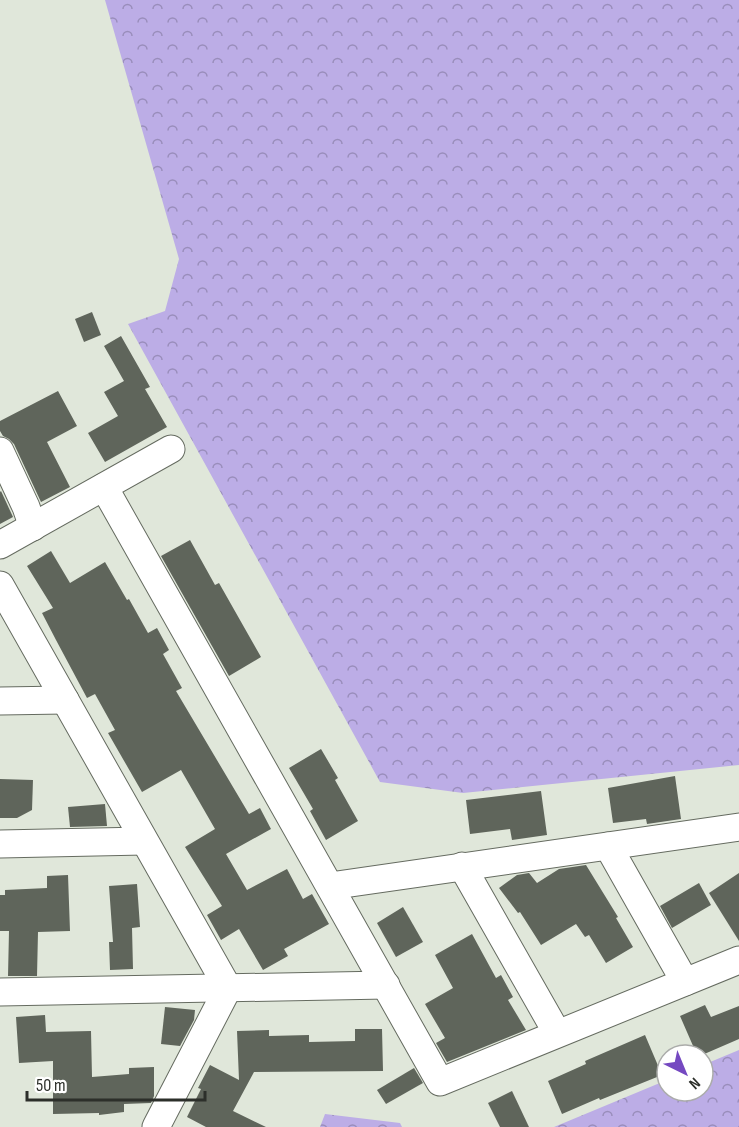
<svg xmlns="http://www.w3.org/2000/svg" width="739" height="1127" font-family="'Sofia Sans Condensed',sans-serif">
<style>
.forest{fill:url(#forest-crowns)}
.building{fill:#5f655b}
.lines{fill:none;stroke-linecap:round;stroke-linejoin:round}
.minor-casing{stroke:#656b60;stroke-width:29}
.minor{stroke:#fff;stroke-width:27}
</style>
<defs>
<pattern id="forest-crowns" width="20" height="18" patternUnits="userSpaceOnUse" patternTransform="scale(1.5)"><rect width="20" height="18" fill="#bcade6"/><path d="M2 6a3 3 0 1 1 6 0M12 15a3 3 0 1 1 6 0" fill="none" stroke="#998dbb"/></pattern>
</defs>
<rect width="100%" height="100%" fill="#e0e7da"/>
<g class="forest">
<path d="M 105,0 L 739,0 L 739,765 L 463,793 L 380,782 L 128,324 L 165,311 L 179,259 Z"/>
<path d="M 739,1050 L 739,1127 L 554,1127 L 667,1080 L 667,1091 L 703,1091 L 703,1065 Z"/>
<path d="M 325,1114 L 400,1123 L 402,1127 L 320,1127 Z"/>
</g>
<g class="building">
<path d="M 92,312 L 101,335 L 84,342 L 75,319 Z"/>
<path d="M 121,336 L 150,387 L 145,389 L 167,427 L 105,462 L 88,433 L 118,416 L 104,392 L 124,381 L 104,346 Z"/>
<path d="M 58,391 L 77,426 L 47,442 L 70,487 L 41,502 L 14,444 L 9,439 L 3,436 L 0,431 L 0,421 Z"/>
<path d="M 1,491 L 13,517 L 0,524 L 0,492 Z"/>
<path d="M 190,540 L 215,585 L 219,583 L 261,657 L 229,676 L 161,556 Z"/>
<path d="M 51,551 L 70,583 L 105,562 L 127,600 L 129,599 L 148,633 L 157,628 L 169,650 L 163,654 L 182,688 L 176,691 L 249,814 L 260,808 L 271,829 L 226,854 L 247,890 L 287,869 L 303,899 L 312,894 L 329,924 L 284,949 L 288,956 L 263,970 L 239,929 L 221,940 L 207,915 L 222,906 L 185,847 L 215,829 L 181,770 L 142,792 L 108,733 L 115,730 L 95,694 L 87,698 L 56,640 L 42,613 L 53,608 L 27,566 Z"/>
<path d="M 321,749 L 338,778 L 335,780 L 358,821 L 326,840 L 310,811 L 313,809 L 289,768 Z"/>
<path d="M 675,776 L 681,819 L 647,824 L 646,819 L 613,823 L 608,788 Z"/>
<path d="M 0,779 L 33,780 L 32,810 L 17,818 L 0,818 Z"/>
<path d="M 541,791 L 547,835 L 512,840 L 510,829 L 470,834 L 466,800 Z"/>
<path d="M 105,804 L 107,826 L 70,827 L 68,807 Z"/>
<path d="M 586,865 L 618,917 L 616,918 L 633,947 L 606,963 L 589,935 L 585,937 L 576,924 L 541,945 L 520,912 L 518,913 L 499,888 L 517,875 L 529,873 L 537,883 L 559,869 Z"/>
<path d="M 739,873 L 739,941 L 709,893 Z"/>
<path d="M 68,875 L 70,931 L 38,932 L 37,976 L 8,976 L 9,931 L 0,931 L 0,895 L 5,895 L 5,890 L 47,888 L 47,876 Z"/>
<path d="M 699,883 L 711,905 L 672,928 L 660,906 Z"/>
<path d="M 137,884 L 140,927 L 132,928 L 133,969 L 110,970 L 109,942 L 113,942 L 109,886 Z"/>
<path d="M 403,907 L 423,942 L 396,957 L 377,923 Z"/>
<path d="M 472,934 L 496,978 L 501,975 L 513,997 L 508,1000 L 526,1030 L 447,1062 L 436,1043 L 445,1038 L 425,1004 L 453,988 L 435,955 Z"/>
<path d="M 705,1005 L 711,1017 L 739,1006 L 739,1039 L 702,1055 L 697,1055 L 680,1016 Z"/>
<path d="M 165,1007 L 195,1010 L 194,1020 L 180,1046 L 161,1044 Z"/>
<path d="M 45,1015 L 46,1032 L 91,1031 L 92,1077 L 129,1074 L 129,1068 L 154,1067 L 154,1096 L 151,1103 L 124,1104 L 124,1112 L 99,1115 L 99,1113 L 53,1114 L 53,1061 L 19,1063 L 16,1017 Z"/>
<path d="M 355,1029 L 382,1029 L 383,1071 L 254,1072 L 233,1111 L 266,1127 L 206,1127 L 187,1117 L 201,1089 L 198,1088 L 210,1065 L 239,1080 L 237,1031 L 269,1030 L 269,1036 L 309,1035 L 309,1042 L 355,1041 Z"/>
<path d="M 645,1035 L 662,1075 L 600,1100 L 599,1098 L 562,1114 L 548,1081 L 586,1064 L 585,1061 Z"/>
<path d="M 414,1068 L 423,1083 L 386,1104 L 377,1090 Z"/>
<path d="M 512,1091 L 529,1127 L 500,1127 L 488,1103 Z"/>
</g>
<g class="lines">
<defs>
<g id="minor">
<path d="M 0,451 L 26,507 L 33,527"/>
<path d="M 104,487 L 440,1082 L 739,960"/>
<path d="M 0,545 L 171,449"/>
<path d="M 0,585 L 228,988 L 156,1127"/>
<path d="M 0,701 L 65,700"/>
<path d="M 0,844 L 144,841"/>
<path d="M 608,846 L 685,982"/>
<path d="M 462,866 L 557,1033"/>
<path d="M 330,886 L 739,827"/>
<path d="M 0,992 L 386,985"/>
</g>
</defs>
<use href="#minor" class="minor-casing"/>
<use href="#minor" class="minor"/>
</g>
<g transform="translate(685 1073) rotate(137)"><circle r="28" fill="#ffffff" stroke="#abacaa" stroke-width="1.5"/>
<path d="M0-4.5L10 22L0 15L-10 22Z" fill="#7549c1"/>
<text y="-9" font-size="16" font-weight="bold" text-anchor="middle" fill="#2c2f2a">N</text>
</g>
<path d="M27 1091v9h178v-9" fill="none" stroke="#2c2f2a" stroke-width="3"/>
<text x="36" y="1091" font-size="18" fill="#2c2f2a" stroke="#ffffff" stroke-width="4.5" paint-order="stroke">50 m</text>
</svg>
